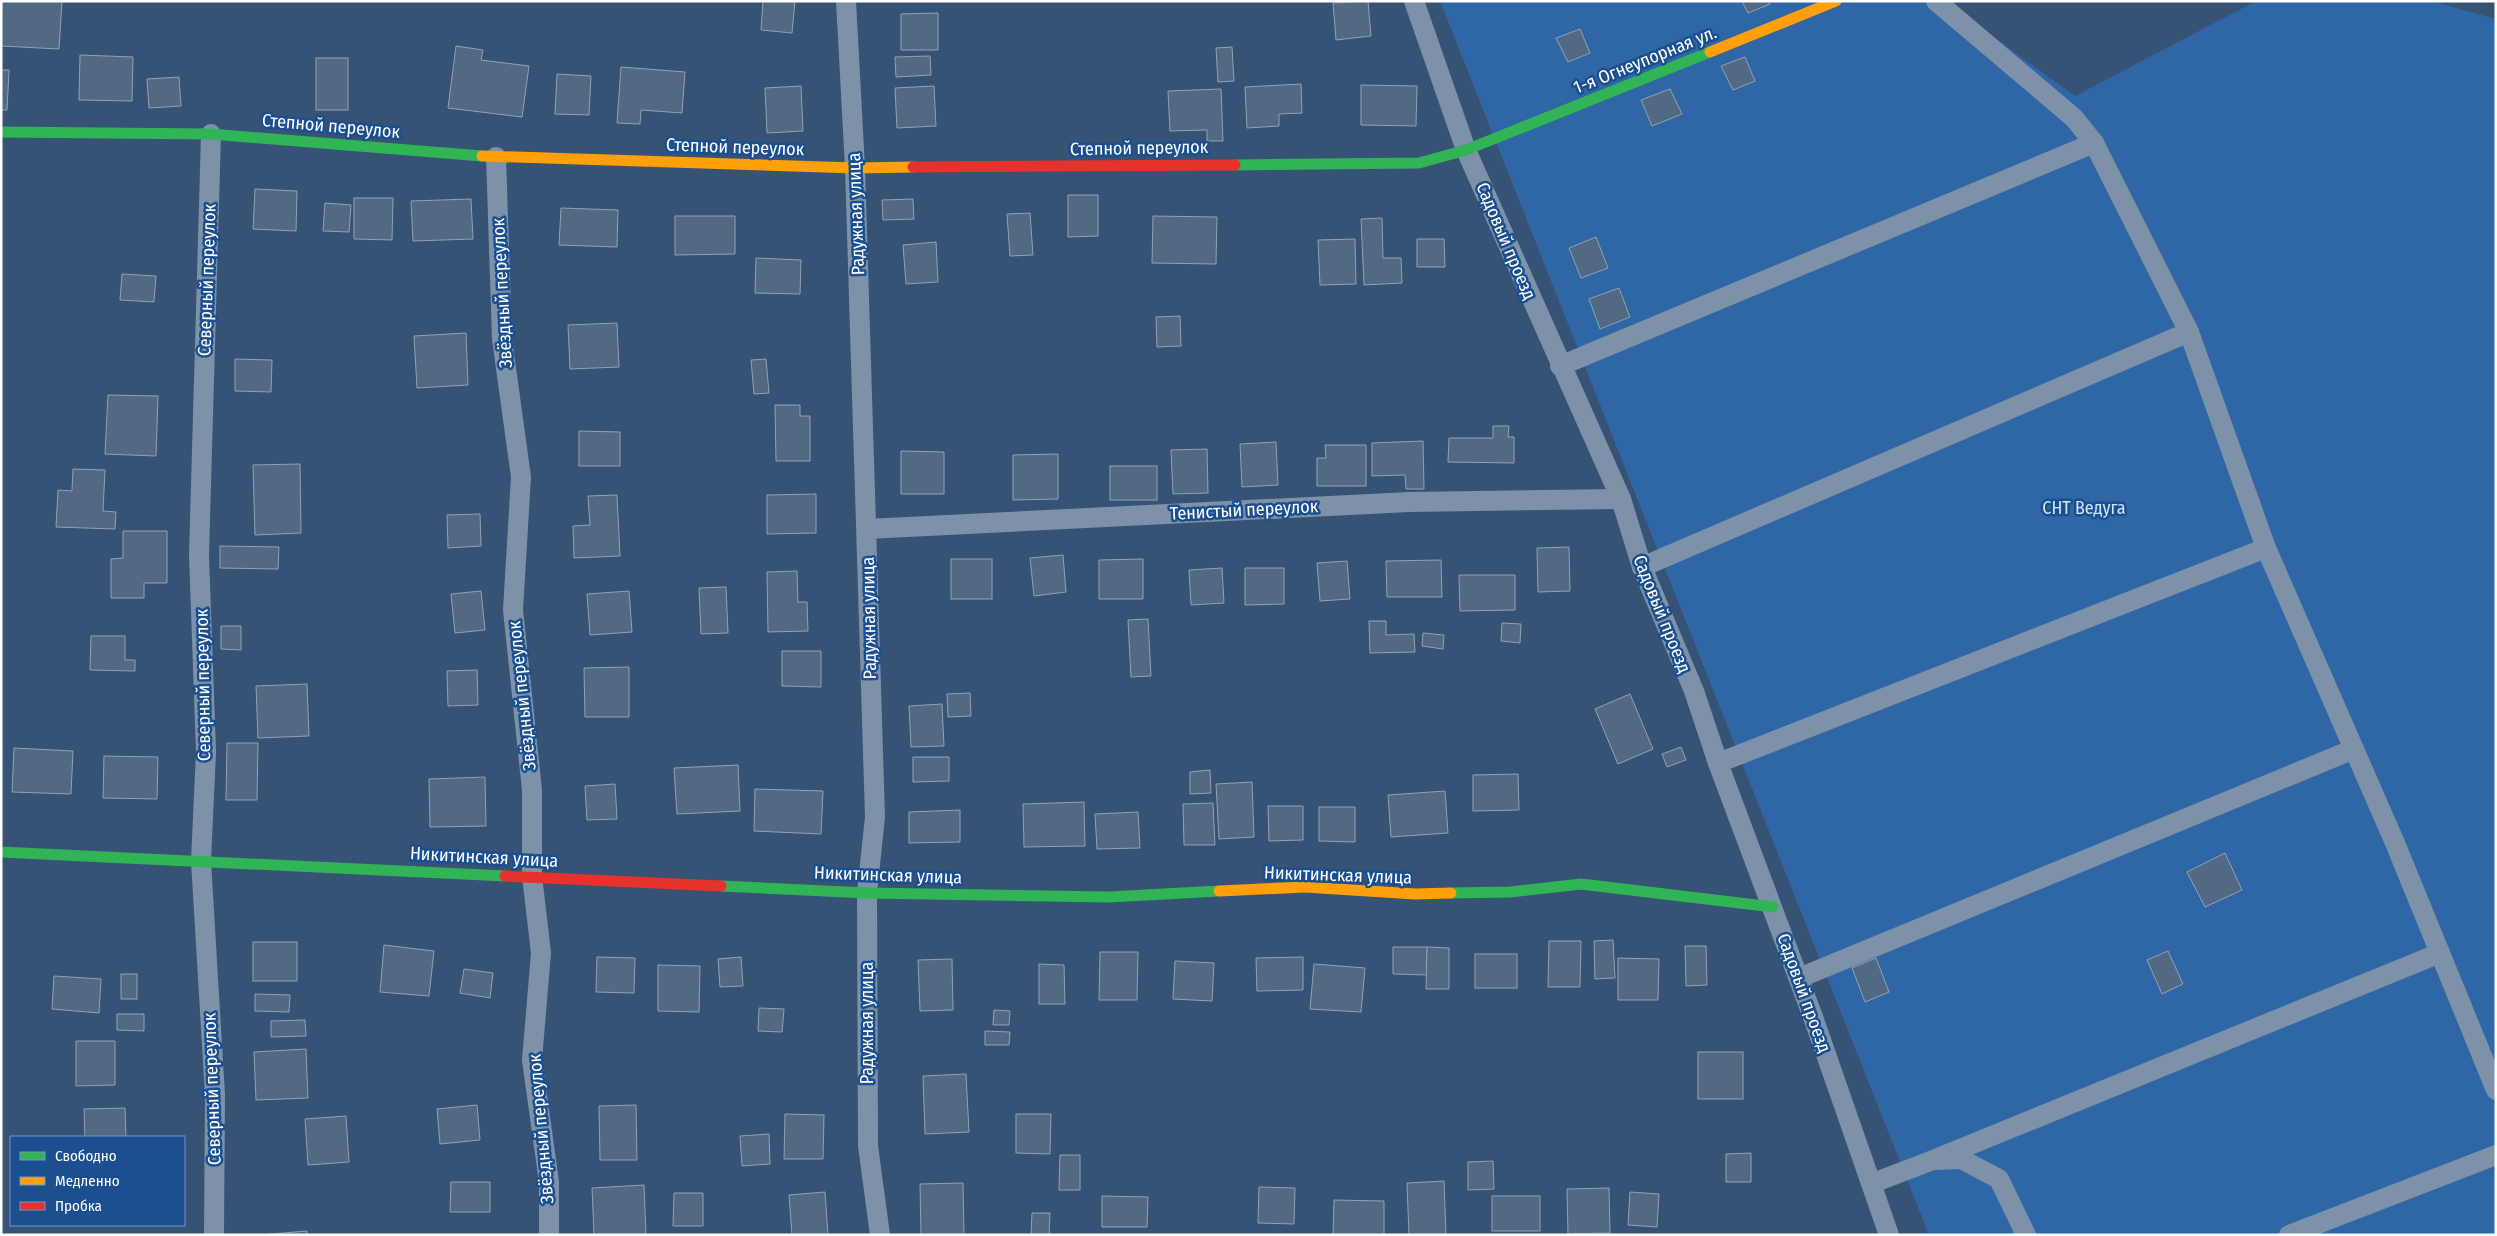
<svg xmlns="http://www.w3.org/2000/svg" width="2497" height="1236" font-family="'Fira Sans Condensed',sans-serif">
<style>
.green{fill:#2f66a5}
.building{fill:#526984;stroke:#92a2b6}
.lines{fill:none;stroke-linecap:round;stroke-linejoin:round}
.street{stroke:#7d92a8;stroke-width:20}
.fast{stroke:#30b455;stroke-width:11}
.slow{stroke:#ff9f0a;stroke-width:11}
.jam{stroke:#e5322d;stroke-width:11}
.labels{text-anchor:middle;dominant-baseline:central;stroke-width:5;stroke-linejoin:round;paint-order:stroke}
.street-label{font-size:18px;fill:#fff;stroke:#1b4f8f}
.park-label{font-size:18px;fill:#cfe3fa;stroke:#1b4f8f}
</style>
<rect width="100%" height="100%" fill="#365274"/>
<path class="green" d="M 1440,1 L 1944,1 L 2075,96 L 2256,1 L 2431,1 L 2496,19 L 2496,1235 L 1929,1235 Z"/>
<g class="building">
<path d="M 2,1 L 62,1 L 59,49 L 1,46 Z"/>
<path d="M 763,1 L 795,1 L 792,33 L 761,30 Z"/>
<path d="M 1368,1 L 1371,36 L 1336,40 L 1333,3 Z"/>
<path d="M 1742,1 L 1768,1 L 1770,4 L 1748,13 Z"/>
<path d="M 938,13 L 938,50 L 901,50 L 901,14 Z"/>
<path d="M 1580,29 L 1590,53 L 1568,62 L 1556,38 Z"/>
<path d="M 456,46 L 483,50 L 481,60 L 529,66 L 522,117 L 448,108 Z"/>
<path d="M 1232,47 L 1234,81 L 1218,82 L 1216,48 Z"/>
<path d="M 80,55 L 133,57 L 132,101 L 79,100 Z"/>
<path d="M 930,56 L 931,75 L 896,77 L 895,57 Z"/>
<path d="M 1745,57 L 1755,81 L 1733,90 L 1721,66 Z"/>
<rect x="316" y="58" width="32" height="52"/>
<path d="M 621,67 L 685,72 L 682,113 L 641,110 L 640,124 L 617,123 Z"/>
<path d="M 1,70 L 9,70 L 7,110 L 1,110 Z"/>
<path d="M 557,74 L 591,76 L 589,115 L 555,114 Z"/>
<path d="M 179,77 L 181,106 L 149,108 L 147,79 Z"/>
<path d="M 1301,84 L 1302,113 L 1279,114 L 1279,126 L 1247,128 L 1245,87 Z"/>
<path d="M 1361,85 L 1417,86 L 1416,126 L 1361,125 Z"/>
<path d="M 801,86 L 803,131 L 767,133 L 765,88 Z"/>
<path d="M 934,86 L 936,126 L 897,128 L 895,88 Z"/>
<path d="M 1221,89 L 1223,141 L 1207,141 L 1207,130 L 1170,131 L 1168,91 Z"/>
<path d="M 1670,89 L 1682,114 L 1652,126 L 1641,100 Z"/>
<path d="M 255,189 L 297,191 L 296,231 L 253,229 Z"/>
<path d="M 1068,195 L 1098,195 L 1098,236 L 1068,237 Z"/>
<path d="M 354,198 L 393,198 L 392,240 L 354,239 Z"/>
<path d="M 471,199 L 473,239 L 413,241 L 411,201 Z"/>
<path d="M 913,199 L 914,219 L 883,220 L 882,200 Z"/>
<path d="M 325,203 L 351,205 L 349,232 L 323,231 Z"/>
<path d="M 561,208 L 618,210 L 617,247 L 559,245 Z"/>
<path d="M 1030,213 L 1033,255 L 1010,256 L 1007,214 Z"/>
<path d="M 675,216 L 735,216 L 735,254 L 675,255 Z"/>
<path d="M 1153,216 L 1217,217 L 1216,264 L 1152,263 Z"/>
<path d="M 1382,218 L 1383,258 L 1401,258 L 1402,283 L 1364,285 L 1361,219 Z"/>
<path d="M 1596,237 L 1608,268 L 1581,278 L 1569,248 Z"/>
<path d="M 1355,239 L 1356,284 L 1320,285 L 1318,240 Z"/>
<path d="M 1417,239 L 1444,239 L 1445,267 L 1417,267 Z"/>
<path d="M 936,242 L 938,282 L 906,284 L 903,245 Z"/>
<path d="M 756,258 L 801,260 L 800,294 L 755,293 Z"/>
<path d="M 122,274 L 156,276 L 154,302 L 120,300 Z"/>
<path d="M 1619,288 L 1630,317 L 1600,329 L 1589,299 Z"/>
<path d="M 1180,316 L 1181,346 L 1157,347 L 1156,317 Z"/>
<path d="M 617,323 L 619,367 L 570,369 L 568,325 Z"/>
<path d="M 466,333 L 468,385 L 417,388 L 414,336 Z"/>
<path d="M 235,359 L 272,360 L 271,392 L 235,391 Z"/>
<path d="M 766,359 L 769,393 L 754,394 L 751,360 Z"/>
<path d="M 108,395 L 158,396 L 156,456 L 105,454 Z"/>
<path d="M 775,405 L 800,405 L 800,416 L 810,416 L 810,461 L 776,461 Z"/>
<path d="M 1493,426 L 1509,426 L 1508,437 L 1514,437 L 1514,463 L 1448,462 L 1449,438 L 1493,438 Z"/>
<path d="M 579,431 L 620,432 L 620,466 L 579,466 Z"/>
<path d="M 1423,441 L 1424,489 L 1406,489 L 1405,475 L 1372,476 L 1372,443 Z"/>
<path d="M 1276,442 L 1278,485 L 1242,487 L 1240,444 Z"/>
<path d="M 1325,445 L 1366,445 L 1366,486 L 1317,486 L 1317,458 L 1326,458 Z"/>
<path d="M 1207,449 L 1208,493 L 1173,494 L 1171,450 Z"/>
<path d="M 901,451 L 944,452 L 944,494 L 901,494 Z"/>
<path d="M 1058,454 L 1058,499 L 1013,500 L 1013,455 Z"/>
<path d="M 300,464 L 301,533 L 255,535 L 253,465 Z"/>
<rect x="1110" y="466" width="47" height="34"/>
<path d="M 73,469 L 105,470 L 103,511 L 116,512 L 115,529 L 56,527 L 58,490 L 72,491 Z"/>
<path d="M 816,494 L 816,533 L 767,534 L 767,495 Z"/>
<path d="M 617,495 L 620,556 L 574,558 L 573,526 L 590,525 L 588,496 Z"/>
<path d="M 480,514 L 481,546 L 448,548 L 447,515 Z"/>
<path d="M 123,531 L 167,531 L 167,583 L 144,583 L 144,598 L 111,598 L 111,559 L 123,558 Z"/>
<path d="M 220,546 L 279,547 L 278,569 L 220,568 Z"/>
<path d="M 1569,547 L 1570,591 L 1538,592 L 1537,548 Z"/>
<path d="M 1063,555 L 1066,592 L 1034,596 L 1030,558 Z"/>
<rect x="951" y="559" width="41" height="40"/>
<path d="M 1143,559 L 1143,599 L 1099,599 L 1099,560 Z"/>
<path d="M 1441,560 L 1442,597 L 1387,597 L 1386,561 Z"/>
<path d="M 1347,561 L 1350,599 L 1320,601 L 1317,563 Z"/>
<path d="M 1222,568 L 1224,603 L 1191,605 L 1189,570 Z"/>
<path d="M 1245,568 L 1284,568 L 1284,604 L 1245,605 Z"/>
<path d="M 797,571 L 798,602 L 807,602 L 808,631 L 768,632 L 767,572 Z"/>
<path d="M 1459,575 L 1515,575 L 1515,610 L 1460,611 Z"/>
<path d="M 726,587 L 728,633 L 701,634 L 699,588 Z"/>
<path d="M 481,591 L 485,630 L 455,633 L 451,594 Z"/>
<path d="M 629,591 L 632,632 L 590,635 L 587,594 Z"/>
<path d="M 1148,619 L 1151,676 L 1131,677 L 1128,620 Z"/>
<path d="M 1369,621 L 1386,621 L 1386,635 L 1414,634 L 1415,652 L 1370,653 Z"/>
<path d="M 1502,623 L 1521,624 L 1520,643 L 1501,641 Z"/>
<path d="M 221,626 L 241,626 L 241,650 L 221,649 Z"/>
<path d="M 1423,633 L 1444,635 L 1443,649 L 1422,646 Z"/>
<path d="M 91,636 L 125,636 L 125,660 L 135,660 L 135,671 L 90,670 Z"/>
<path d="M 782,651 L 821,651 L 821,687 L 782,686 Z"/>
<path d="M 629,667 L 629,717 L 585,717 L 584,668 Z"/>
<path d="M 477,670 L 478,705 L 448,706 L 447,671 Z"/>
<path d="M 307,684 L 309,736 L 258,738 L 256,686 Z"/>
<path d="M 970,693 L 971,716 L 948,717 L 947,694 Z"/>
<path d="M 1630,694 L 1653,749 L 1618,764 L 1595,709 Z"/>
<path d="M 942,704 L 944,746 L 911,747 L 909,706 Z"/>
<path d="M 227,743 L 258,743 L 257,800 L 226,800 Z"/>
<path d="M 1681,747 L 1686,760 L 1667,767 L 1662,754 Z"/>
<path d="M 14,748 L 73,751 L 71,794 L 12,792 Z"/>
<path d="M 104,756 L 158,757 L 157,799 L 103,798 Z"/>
<path d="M 913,757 L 949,757 L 949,781 L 913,782 Z"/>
<path d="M 738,765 L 740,811 L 677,814 L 674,768 Z"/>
<path d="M 1210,770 L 1211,793 L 1190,794 L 1190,772 Z"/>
<path d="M 1518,774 L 1519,810 L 1473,811 L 1473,775 Z"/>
<path d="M 485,777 L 486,826 L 430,827 L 429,779 Z"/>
<path d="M 1252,782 L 1254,837 L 1219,839 L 1216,784 Z"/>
<path d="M 615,784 L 617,819 L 587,820 L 585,786 Z"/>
<path d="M 755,789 L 823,791 L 821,834 L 754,831 Z"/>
<path d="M 1445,791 L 1448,833 L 1391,837 L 1388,795 Z"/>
<path d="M 1084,802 L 1085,846 L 1024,847 L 1023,804 Z"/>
<path d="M 1213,803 L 1215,845 L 1184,845 L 1183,804 Z"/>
<path d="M 1268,806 L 1303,806 L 1303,840 L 1269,841 Z"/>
<path d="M 1319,807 L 1355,807 L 1355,842 L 1319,841 Z"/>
<path d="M 960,810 L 960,842 L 909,843 L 909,812 Z"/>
<path d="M 1138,812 L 1140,848 L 1097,849 L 1095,814 Z"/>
<path d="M 2225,853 L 2242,890 L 2205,907 L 2187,872 Z"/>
<path d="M 1613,940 L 1615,978 L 1595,979 L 1594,941 Z"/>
<path d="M 1549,941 L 1581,941 L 1580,987 L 1548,987 Z"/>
<rect x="253" y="942" width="44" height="39"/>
<path d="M 384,945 L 434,951 L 429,996 L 380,992 Z"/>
<path d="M 1685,946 L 1706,946 L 1707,985 L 1686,986 Z"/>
<path d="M 1393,947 L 1427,947 L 1427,975 L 1393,974 Z"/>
<path d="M 1427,947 L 1449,948 L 1449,989 L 1426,989 Z"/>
<path d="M 2168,951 L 2183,984 L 2162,994 L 2147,960 Z"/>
<path d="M 1100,952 L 1138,952 L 1137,1000 L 1099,1000 Z"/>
<rect x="1475" y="954" width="42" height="34"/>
<path d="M 597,957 L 635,958 L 634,993 L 596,992 Z"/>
<path d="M 741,957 L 743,986 L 720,987 L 718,959 Z"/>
<path d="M 1303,957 L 1303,990 L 1257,991 L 1256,958 Z"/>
<path d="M 1618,958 L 1659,959 L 1658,1000 L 1618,1000 Z"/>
<path d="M 1876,958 L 1889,992 L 1865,1002 L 1852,968 Z"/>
<path d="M 952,959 L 953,1010 L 920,1011 L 918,960 Z"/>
<path d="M 1175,961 L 1214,963 L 1212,1001 L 1173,999 Z"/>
<path d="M 1039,964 L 1064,965 L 1065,1004 L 1039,1004 Z"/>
<path d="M 1314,964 L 1365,968 L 1361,1012 L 1310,1009 Z"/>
<path d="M 658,965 L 700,966 L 699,1012 L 658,1011 Z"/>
<path d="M 464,969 L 493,973 L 490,998 L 460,993 Z"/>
<rect x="121" y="974" width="16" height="25"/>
<path d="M 54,976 L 101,979 L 99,1013 L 52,1009 Z"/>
<path d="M 255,994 L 290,995 L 289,1012 L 255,1011 Z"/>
<path d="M 759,1008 L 784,1009 L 782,1032 L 758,1031 Z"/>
<path d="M 994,1010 L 1010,1011 L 1009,1025 L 993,1025 Z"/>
<path d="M 117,1014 L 144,1014 L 144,1031 L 117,1030 Z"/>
<path d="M 305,1020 L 306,1036 L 271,1037 L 271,1021 Z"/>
<path d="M 985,1031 L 1010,1032 L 1009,1045 L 985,1045 Z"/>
<path d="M 76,1041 L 115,1041 L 115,1085 L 76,1086 Z"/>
<path d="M 306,1049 L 308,1098 L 256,1100 L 254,1052 Z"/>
<rect x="1698" y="1052" width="45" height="47"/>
<path d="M 966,1074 L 969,1132 L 925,1134 L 923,1076 Z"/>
<path d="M 477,1105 L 480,1140 L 440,1144 L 437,1109 Z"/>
<path d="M 636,1105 L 637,1160 L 600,1160 L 599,1106 Z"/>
<path d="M 125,1108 L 126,1137 L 85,1137 L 84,1109 Z"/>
<path d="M 785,1114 L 824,1115 L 823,1159 L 784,1159 Z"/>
<path d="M 1016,1114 L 1051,1114 L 1050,1154 L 1016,1153 Z"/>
<path d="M 346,1116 L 349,1162 L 308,1165 L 305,1119 Z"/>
<path d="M 769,1134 L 770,1164 L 742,1166 L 740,1136 Z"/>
<path d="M 1751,1153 L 1751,1182 L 1726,1182 L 1726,1154 Z"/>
<path d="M 1060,1155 L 1080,1155 L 1080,1190 L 1059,1190 Z"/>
<path d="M 1493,1161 L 1494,1189 L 1468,1190 L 1468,1162 Z"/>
<path d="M 1444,1181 L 1446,1235 L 1409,1235 L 1407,1183 Z"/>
<path d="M 451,1182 L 490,1182 L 490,1212 L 450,1212 Z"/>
<path d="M 963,1183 L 964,1235 L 921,1235 L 920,1184 Z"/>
<path d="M 644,1185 L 646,1235 L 594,1235 L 592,1188 Z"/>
<path d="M 1259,1187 L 1295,1188 L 1294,1224 L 1258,1223 Z"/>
<path d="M 1609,1188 L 1610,1233 L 1568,1234 L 1567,1189 Z"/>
<path d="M 825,1192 L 828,1235 L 792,1235 L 789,1195 Z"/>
<path d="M 1630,1192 L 1659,1194 L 1657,1227 L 1628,1225 Z"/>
<path d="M 674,1193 L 703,1193 L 703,1226 L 673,1226 Z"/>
<path d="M 1102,1196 L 1148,1197 L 1147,1227 L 1102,1227 Z"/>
<rect x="1492" y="1196" width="48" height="35"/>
<path d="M 1334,1200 L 1384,1201 L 1384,1235 L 1333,1235 Z"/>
<path d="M 1032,1213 L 1050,1213 L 1049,1235 L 1031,1235 Z"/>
<path d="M 307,1231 L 307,1235 L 259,1235 Z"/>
</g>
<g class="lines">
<g class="street">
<path d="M 846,1 L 855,168 L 875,817 L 867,893 L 868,1146 L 880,1235"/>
<path d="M 1414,1 L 1466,150 L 1621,499 L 1642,567 L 1694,691 L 1718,763 L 1813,1017 L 1889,1235"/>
<path d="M 1936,1 L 2074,118 L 2094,143 L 2189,332 L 2266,548 L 2395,843 L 2496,1090"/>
<path d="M 211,134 L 199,555 L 206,752 L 201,861 L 215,1095 L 214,1235"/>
<path d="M 496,157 L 502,339 L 521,477 L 513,610 L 532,790 L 532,876 L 541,953 L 532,1060 L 549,1182 L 549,1235"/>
<path d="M 1560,366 L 2094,143"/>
<path d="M 867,529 L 1409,502 L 1621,499"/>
<path d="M 1642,567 L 2189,332"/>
<path d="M 1718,763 L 2266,548"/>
<path d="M 1799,978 L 2354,749"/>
<path d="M 1933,1160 L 2440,953"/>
<path d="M 1873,1183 L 1933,1160 L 1961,1159 L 1999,1179 L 2026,1235"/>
<path d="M 2289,1235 L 2496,1155"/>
</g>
<g class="fast">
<path d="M 1,132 L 211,134 L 482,156"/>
<path d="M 1235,165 L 1419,163 L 1466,150 L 1710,52"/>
<path d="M 1,852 L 505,876"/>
<path d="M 721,886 L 867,893 L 1109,897 L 1219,891"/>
<path d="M 1451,893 L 1510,892 L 1581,884 L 1773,907"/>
</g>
<g class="slow">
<path d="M 1710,52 L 1836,1"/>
<path d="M 482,156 L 855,168 L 913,167"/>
<path d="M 1219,891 L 1305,887 L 1415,894 L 1451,893"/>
</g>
<g class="jam">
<path d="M 913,167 L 1235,165"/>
<path d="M 505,876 L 721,886"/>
</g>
</g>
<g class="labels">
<g class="street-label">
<text transform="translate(1645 60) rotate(-22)">1-я Огнеупорная ул.</text>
<text transform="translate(331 126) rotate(5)">Степной переулок</text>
<text transform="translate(735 147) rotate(2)">Степной переулок</text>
<text transform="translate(1139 148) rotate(-1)">Степной переулок</text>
<text transform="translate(856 214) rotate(-92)">Радужная улица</text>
<text transform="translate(1506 241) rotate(67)">Садовый проезд</text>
<text transform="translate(207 280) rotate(-88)">Северный переулок</text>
<text transform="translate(502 293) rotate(-93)">Звёздный переулок</text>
<text transform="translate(1244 510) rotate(-3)">Тенистый переулок</text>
<text transform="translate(1662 614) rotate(68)">Садовый проезд</text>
<text transform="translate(869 618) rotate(-91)">Радужная улица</text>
<text transform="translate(203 685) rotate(-91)">Северный переулок</text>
<text transform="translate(522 696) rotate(-96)">Звёздный переулок</text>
<text transform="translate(484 857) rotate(3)">Никитинская улица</text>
<text transform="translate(888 875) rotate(2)">Никитинская улица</text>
<text transform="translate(1338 875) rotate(2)">Никитинская улица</text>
<text transform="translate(1804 993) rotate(70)">Садовый проезд</text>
<text transform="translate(867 1023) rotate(-90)">Радужная улица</text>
<text transform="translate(212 1089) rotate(-92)">Северный переулок</text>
<text transform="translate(541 1129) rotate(-95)">Звёздный переулок</text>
</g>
<g class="park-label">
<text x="2084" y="508">СНТ Ведуга</text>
</g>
</g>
<rect width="2497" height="1236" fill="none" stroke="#ffffff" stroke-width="5"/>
<rect x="10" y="1136" width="175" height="90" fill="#1b4f8f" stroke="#7695bc"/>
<rect x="20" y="1152" width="25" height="8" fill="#30b455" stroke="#7695bc"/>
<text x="55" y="1161" font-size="15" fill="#ffffff">Свободно</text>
<rect x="20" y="1177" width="25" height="8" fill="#ff9f0a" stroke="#7695bc"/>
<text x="55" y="1186" font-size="15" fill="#ffffff">Медленно</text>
<rect x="20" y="1202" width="25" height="8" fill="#e5322d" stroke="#7695bc"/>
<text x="55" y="1211" font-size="15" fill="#ffffff">Пробка</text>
</svg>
